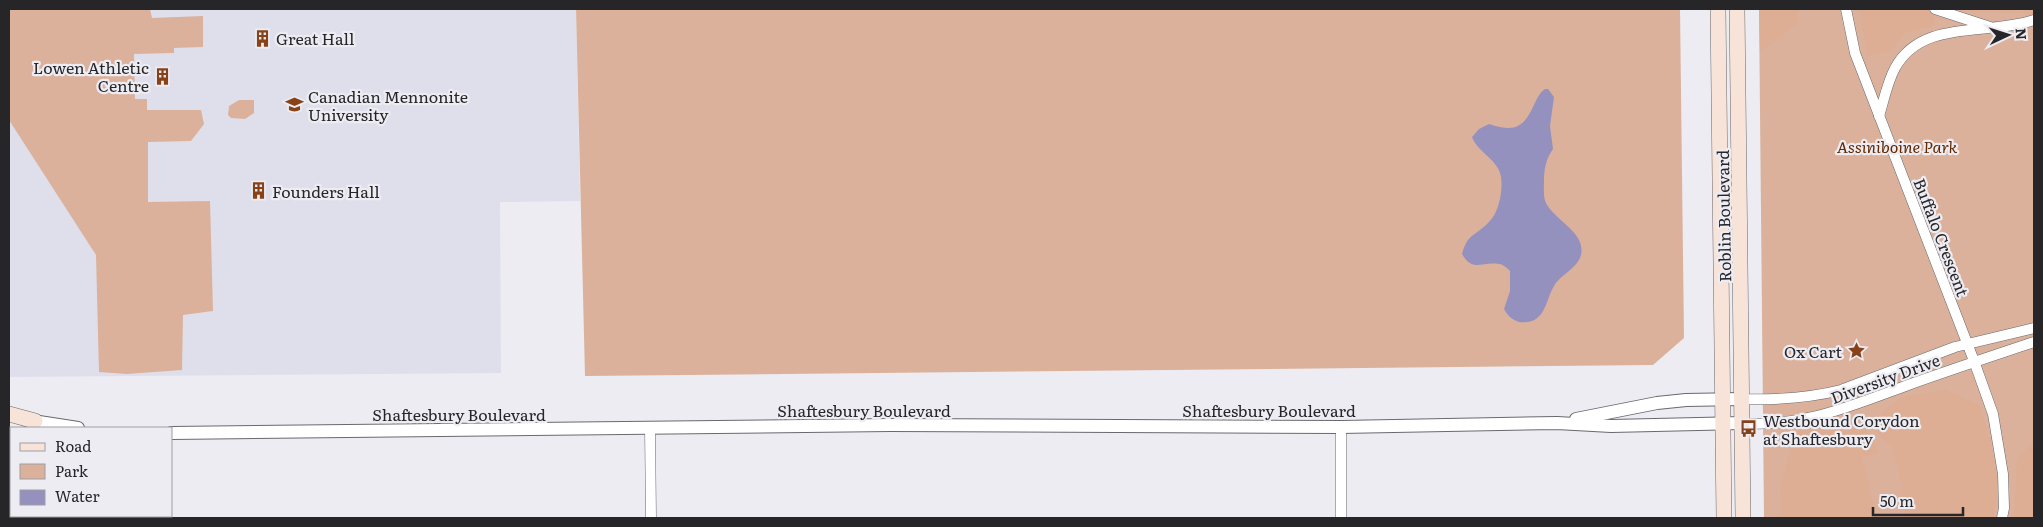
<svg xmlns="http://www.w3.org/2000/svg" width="2043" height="527" font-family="Literata,serif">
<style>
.built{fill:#dfdfec}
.green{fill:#dbb19b}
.forest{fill:#ddad94}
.water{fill:#9591bf}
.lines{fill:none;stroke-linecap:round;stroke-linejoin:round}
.minor-casing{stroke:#69696e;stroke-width:11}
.tertiary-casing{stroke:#69696e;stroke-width:14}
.secondary-casing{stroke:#69696e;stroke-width:16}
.minor{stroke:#fff;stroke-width:10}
.tertiary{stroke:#fff;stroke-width:12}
.secondary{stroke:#f7e3d8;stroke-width:15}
.labels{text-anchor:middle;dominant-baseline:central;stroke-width:4.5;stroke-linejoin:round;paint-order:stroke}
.poi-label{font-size:16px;fill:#262628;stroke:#edecf3;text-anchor:start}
.park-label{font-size:16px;font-style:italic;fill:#622800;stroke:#edecf3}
.street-label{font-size:16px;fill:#262628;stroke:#edecf3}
</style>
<rect width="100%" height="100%" fill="#edecf3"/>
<path class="built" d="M 9,9 L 576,9 L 580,201 L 500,202 L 501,373 L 9,377 Z"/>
<g class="green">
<path d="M 9,9 L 150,9 L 152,18 L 203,16 L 203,47 L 174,48 L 174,53 L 134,54 L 135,99 L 147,99 L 147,110 L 201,110 L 204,124 L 191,141 L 148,142 L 148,202 L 210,201 L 213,311 L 183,315 L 182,370 L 127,374 L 99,372 L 96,255 L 9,120 Z"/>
<path d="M 576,9 L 1680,9 L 1684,338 L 1653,365 L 585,376 Z"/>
<path d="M 1759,9 L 2034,9 L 2034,518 L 1764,518 Z"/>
<path d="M 239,100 L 254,100 L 254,113 L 245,119 L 231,118 L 228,115 L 229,106 Z"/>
</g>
<g class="forest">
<path d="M 1759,9 L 1797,9 L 1798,24 L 1760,51 Z"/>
<path d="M 1859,9 L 1943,9 L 1936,18 L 1933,26 L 1904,33 L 1891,51 L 1868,56 Z"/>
<path d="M 1964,9 L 2034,9 L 2034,25 L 2025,13 L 1973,12 Z"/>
<path d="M 1946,390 L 1980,406 L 1991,444 L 1999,490 L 1993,518 L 1906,518 L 1899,473 L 1892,448 L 1874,429 L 1885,409 L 1903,397 Z"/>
<path d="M 1843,419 C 1864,424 1871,433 1878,453 L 1862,458 L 1869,483 L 1875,518 L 1781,518 L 1780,489 L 1784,470 L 1799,429 Z"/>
<path d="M 2034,442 L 2034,518 L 2014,518 L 2017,460 Z"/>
</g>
<path class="water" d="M 1545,89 L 1548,89 L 1554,97 L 1550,126 L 1553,149 C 1546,159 1544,169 1544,181 C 1544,189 1543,196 1546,203 C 1555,221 1586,232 1581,255 C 1578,268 1560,275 1554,286 C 1547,297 1546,316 1532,321 C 1519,325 1510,320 1504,309 L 1510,291 L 1510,271 C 1507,268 1503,264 1499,264 C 1482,261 1473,273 1462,254 C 1468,233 1474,237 1488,223 C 1499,213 1503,191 1501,177 C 1499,160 1477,152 1472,137 L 1479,129 L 1489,124 C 1514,132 1523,129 1534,105 C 1537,99 1539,93 1545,89 Z"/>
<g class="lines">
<defs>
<g id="minor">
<path d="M 1846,9 L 1855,53 L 1974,361 L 1993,414 L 2003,474 L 2004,508 L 2002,518"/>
<path d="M 1935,9 L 1990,27"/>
<path d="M 1879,116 C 1884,100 1887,83 1895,68 C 1922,18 1989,36 2034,20"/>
<path d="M 1742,399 C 1776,400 1809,398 1841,390 L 1955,347 L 2034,328"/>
<path d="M 1742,423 C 1802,428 1853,405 1908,385 C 1950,370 1992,356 2034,342"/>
<path d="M 1341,427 L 1341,518"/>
<path d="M 650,428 L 651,518"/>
</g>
<g id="tertiary">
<path d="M 1576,419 L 1657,403 L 1686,400 L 1742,399"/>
<path d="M 26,420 L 78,428"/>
<path d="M 171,433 L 890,425 L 1341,427 L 1557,423 L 1611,426 L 1742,423"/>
<path d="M 9,435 L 11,435"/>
</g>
<g id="secondary">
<path d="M 1718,9 L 1724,518"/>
<path d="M 1737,9 L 1743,518"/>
<path d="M 9,414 L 35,421"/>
</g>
</defs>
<use href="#minor" class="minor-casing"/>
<use href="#tertiary" class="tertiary-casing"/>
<use href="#secondary" class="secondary-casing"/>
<use href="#minor" class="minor"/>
<use href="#tertiary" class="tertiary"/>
<use href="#secondary" class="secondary"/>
</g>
<defs>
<symbol id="building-bare" viewBox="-9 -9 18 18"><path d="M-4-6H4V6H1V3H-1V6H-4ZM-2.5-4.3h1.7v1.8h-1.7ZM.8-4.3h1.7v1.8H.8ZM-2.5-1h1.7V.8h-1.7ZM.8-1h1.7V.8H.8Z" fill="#874317" stroke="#edecf3" stroke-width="2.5" paint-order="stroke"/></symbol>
<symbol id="university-bare" viewBox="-9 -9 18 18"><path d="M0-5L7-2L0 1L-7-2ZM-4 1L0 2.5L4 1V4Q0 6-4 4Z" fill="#874317" stroke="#edecf3" stroke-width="2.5" paint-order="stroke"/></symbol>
<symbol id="sight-bare" viewBox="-9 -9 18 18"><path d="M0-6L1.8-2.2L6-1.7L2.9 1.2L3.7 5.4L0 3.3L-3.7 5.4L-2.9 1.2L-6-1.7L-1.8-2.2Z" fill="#874317" stroke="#edecf3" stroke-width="2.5" paint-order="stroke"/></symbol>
<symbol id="bus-bare" viewBox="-9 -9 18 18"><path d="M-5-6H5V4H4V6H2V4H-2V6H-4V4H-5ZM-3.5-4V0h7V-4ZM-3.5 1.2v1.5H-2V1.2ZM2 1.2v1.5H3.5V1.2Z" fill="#874317" stroke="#edecf3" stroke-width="2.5" paint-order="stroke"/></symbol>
</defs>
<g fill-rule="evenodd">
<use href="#building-bare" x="250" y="26" width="25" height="25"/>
<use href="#building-bare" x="150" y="64" width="25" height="25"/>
<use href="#university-bare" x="282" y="92" width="25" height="25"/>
<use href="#building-bare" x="246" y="178" width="25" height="25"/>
<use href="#sight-bare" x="1844" y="338" width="25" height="25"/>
<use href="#bus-bare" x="1736" y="416" width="25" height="25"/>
</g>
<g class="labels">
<g class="poi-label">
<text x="276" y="38">Great Hall</text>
<text x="149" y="67" text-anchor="end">Lowen Athletic<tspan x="149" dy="18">Centre</tspan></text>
<text x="308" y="96">Canadian Mennonite<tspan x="308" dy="18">University</tspan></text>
<text x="272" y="191">Founders Hall</text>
<text x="1842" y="351" text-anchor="end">Ox Cart</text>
<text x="1763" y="420">Westbound Corydon<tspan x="1763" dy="18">at Shaftesbury</tspan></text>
</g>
<g class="park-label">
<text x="1897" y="146">Assiniboine Park</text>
</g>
<g class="street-label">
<text transform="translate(1723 216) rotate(-91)">Roblin Boulevard</text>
<text transform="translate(1942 237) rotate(69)">Buffalo Crescent</text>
<text transform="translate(1885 378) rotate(-20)">Diversity Drive</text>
<text x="864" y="410">Shaftesbury Boulevard</text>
<text x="1269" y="410">Shaftesbury Boulevard</text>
<text x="459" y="414">Shaftesbury Boulevard</text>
</g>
</g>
<rect width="2043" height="527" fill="none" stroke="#262628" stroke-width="20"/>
<rect x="10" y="427" width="162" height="90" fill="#edecf3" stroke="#9d9da2"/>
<rect x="20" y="443" width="25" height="8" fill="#f7e3d8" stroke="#9d9da2"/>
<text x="55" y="452" font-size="15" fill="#262628">Road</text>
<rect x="20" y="464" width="25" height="15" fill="#dbb19b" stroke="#9d9da2"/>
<text x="55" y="477" font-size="15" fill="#262628">Park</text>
<rect x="20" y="490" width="25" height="15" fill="#9591bf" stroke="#9d9da2"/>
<text x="55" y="502" font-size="15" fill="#262628">Water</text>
<g transform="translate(2008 35) rotate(86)" stroke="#edecf3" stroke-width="4" paint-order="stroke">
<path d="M0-4L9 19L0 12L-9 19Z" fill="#262628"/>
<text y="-8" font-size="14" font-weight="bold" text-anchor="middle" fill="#262628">N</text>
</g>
<path d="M1873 507v8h90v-8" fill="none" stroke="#262628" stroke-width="2.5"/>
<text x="1880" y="507" font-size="15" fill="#262628" stroke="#edecf3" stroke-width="4" paint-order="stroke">50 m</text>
</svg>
